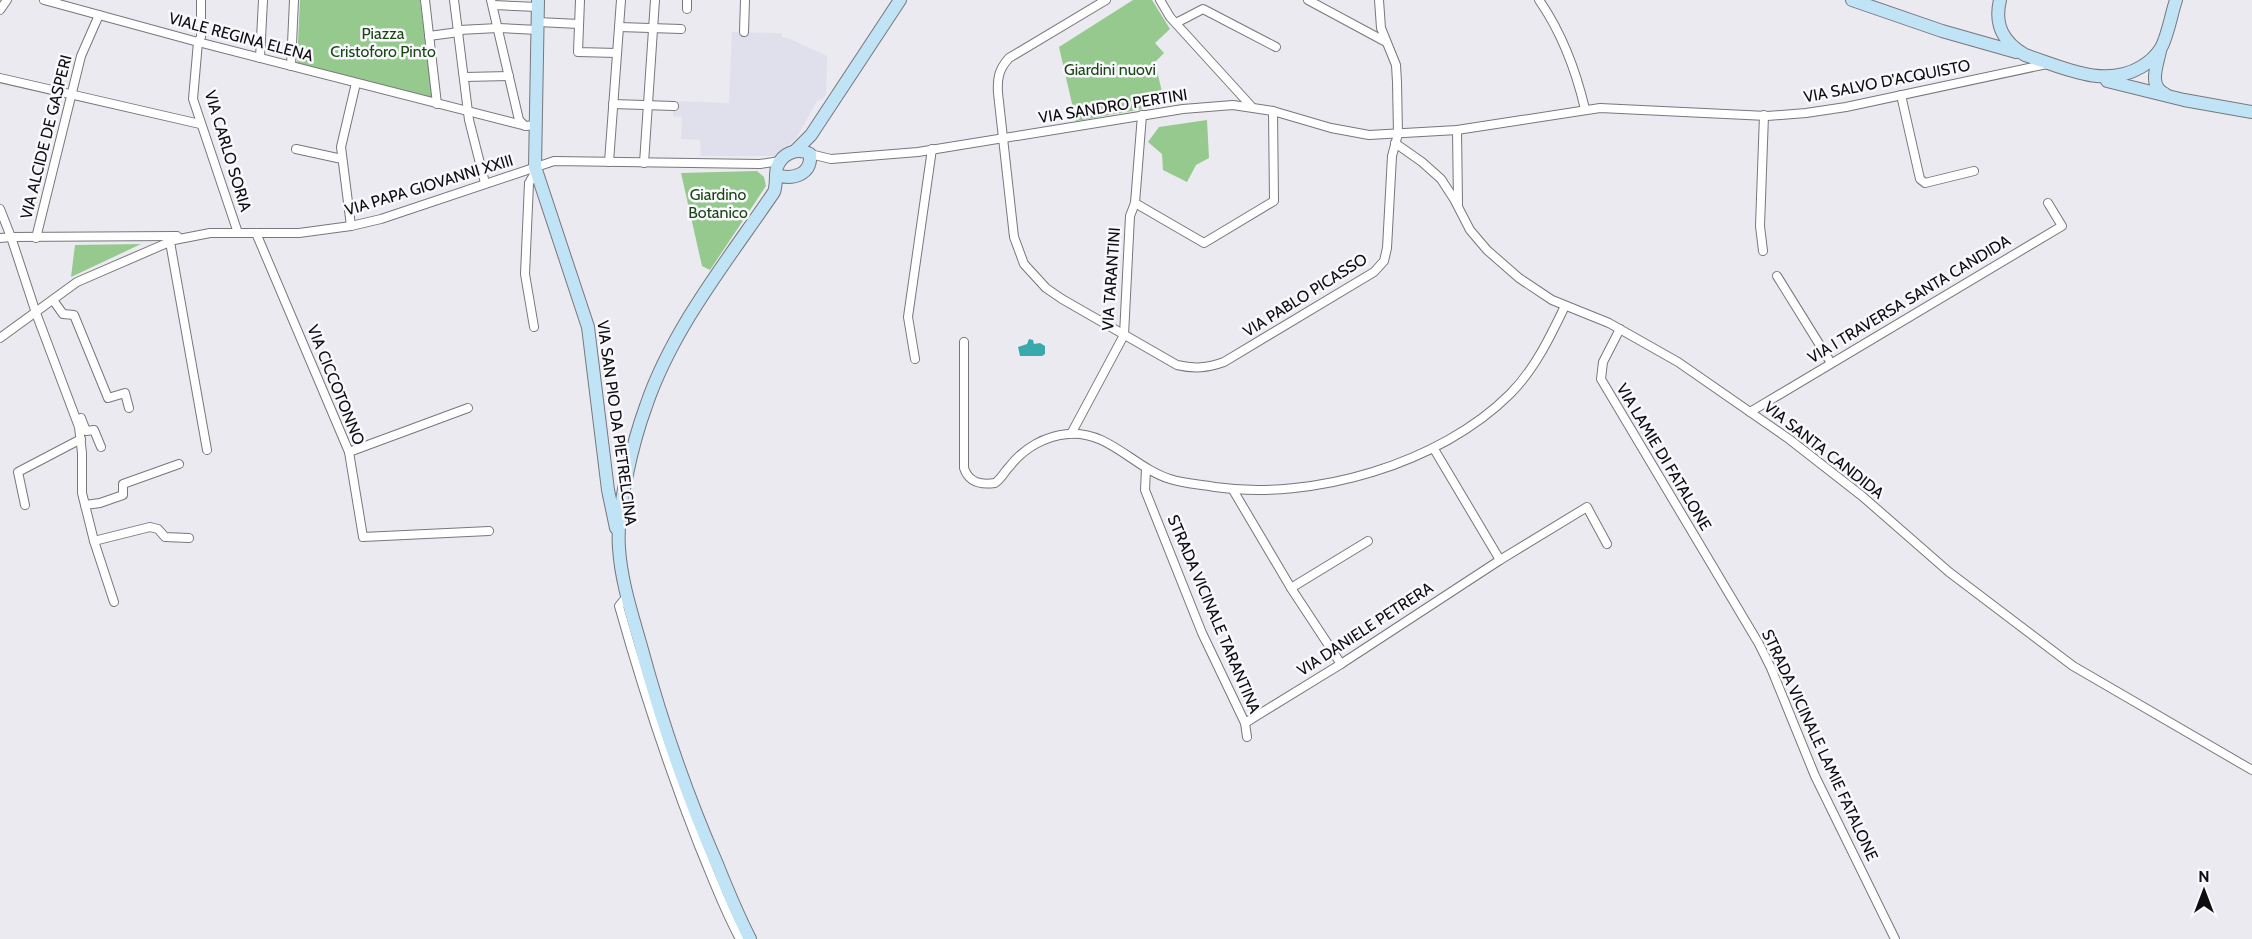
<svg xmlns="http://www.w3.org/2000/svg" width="2252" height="939" font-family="Cabin,sans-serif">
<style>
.built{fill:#e0dfec}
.green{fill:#95c98d}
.water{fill:#38aaad}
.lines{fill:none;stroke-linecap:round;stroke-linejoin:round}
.street-casing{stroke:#77777c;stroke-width:10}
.secondary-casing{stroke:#77777c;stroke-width:14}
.street{stroke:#fff;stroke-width:8}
.secondary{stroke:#c1e3f6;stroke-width:12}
.labels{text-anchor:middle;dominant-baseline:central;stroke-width:5;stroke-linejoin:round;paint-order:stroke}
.park-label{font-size:16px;fill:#1a4614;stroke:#f8f8fd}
.street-label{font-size:16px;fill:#0e0e10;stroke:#f8f8fd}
</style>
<rect width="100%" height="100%" fill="#ebeaf0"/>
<path class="built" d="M 732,32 L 782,33 L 782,37 L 788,38 L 827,56 L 826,94 L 824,98 L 817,101 L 797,137 L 778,156 L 701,156 L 700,140 L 681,139 L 682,117 L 673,116 L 673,101 L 729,103 Z"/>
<g class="green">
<path d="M 300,0 L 420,0 L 433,99 L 297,63 Z"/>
<path d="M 1133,0 L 1152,0 L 1170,29 L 1155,43 L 1164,53 L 1155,62 L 1165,105 L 1076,121 L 1059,47 Z"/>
<path d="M 1207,120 L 1209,158 L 1196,165 L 1187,182 L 1163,170 L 1162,154 L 1148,142 L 1159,127 Z"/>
<path d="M 757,171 L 764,177 L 766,186 L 710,270 L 702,266 L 681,173 Z"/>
<path d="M 141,244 L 71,277 L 75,245 Z"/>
</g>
<path class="water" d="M 1029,339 L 1033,340 L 1034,344 L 1040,343 L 1045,346 L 1045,354 L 1042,356 L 1020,356 L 1018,347 L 1027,344 Z"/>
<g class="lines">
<defs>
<g id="street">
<path d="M 44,0 L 198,42 L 526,126 L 535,125"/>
<path d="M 201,0 L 201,37 L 198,42 L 193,99 L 238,233"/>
<path d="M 425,0 L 437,104"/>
<path d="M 454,0 L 469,120 L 485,183"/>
<path d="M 491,0 L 519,120 L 525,126"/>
<path d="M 580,0 L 578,52 L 617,53"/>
<path d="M 1106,0 L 1009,58 C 999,69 997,78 998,93 L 1014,237 L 1024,264 L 1046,288 L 1062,299 L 1177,365 C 1195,369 1207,368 1224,362 L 1374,272 L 1384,261 L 1387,248 L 1392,156 L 1398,134 L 1397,82 L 1396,65 L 1381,28 L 1379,0"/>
<path d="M 1160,0 L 1170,17 L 1251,106"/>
<path d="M 1308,0 L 1386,42"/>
<path d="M 1539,0 C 1562,33 1576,71 1585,109"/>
<path d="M 493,5 L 538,7"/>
<path d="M 687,9 L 687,0"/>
<path d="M 0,10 L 7,0"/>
<path d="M 538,22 L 579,24"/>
<path d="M 1176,23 L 1203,9 L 1276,47"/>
<path d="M 619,27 L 681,29"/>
<path d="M 459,30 L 498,28 L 538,30"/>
<path d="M 744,32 L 745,0"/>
<path d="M 429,36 L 459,32"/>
<path d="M 260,58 L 263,0"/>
<path d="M 291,66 L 294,0"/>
<path d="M 465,77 L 509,76"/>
<path d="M 0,78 L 200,124"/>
<path d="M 1901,95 L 1920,179 L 1925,183 L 1974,171"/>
<path d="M 613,104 L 674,106"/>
<path d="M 1457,130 L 1458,204"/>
<path d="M 1395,143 L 1422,162 L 1441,179 L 1454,199 L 1470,230 L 1487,250 L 1519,278 L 1552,300 L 1609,323 L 1678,362 L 1789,439 L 1862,496 L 1949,572 L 2073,666 L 2252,770"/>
<path d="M 296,149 L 342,159"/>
<path d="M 810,154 L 831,159 L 918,152 L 1183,109 L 1233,105 L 1273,111 L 1331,128 L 1369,135 L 1457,130 L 1600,108 L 1767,116 L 1806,113 L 1846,107 L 2047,64"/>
<path d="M 609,162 L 621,0"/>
<path d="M 644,163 L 655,0"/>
<path d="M 1135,203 L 1204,243 L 1274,201 L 1273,111"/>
<path d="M 0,209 L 11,237 L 0,238"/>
<path d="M 351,226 L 341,147 L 356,83"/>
<path d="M 256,233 L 349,452 L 363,537 L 489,531"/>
<path d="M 36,238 L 81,56 L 99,15"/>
<path d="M 170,242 L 207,450"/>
<path d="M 1763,251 L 1760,226 L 1764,115"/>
<path d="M 1777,276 L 1831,363"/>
<path d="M 53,300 L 63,314 L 74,315 L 108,398 L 125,393 L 129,408"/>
<path d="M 534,327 L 525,274 L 529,183 L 536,171"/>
<path d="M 1620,329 L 1603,362 L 1601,379 L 1759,644 L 1771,668 L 1815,776 L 1895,939"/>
<path d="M 0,338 L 77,282 L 174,240 L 210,233 L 299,233 L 351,226 L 381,219 L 554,161 L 760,164 L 780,161"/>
<path d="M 964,342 L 964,468 C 969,483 981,485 995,483 C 1002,478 1004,472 1010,466 C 1024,448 1045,436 1068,434 C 1108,430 1134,468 1170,479 C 1185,484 1200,484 1215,487 C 1312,501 1440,464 1510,394 C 1535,369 1550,337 1565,306"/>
<path d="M 915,359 L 908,317 L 932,149"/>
<path d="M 1750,412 L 2062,226 L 2048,203"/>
<path d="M 81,418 L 86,431 L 94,430 L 101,447"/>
<path d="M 1071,434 L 1124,335 L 1130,216 L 1135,203 L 1142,115"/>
<path d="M 1434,449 L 1500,560 L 1587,507 L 1607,544"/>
<path d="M 349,452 L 468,408"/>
<path d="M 1146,469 L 1145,490 L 1202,633 L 1245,723 L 1247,737"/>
<path d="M 1233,490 L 1291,588 L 1341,664"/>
<path d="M 25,505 L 18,472 L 81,439"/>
<path d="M 85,505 L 100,503 L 123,495 L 123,484 L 179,464"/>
<path d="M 94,541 L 150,527 L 158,529 L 165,537 L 189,538"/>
<path d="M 1291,588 L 1368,541"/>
<path d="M 627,596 L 619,606 C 642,688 668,767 699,846 C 712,877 724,910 740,939"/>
<path d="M 114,602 L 94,541 L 82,493 L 82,453 L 79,427 L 36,313 L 11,237 L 177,236"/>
<path d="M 1245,723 L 1341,664 L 1500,560"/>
</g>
<g id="secondary">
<path d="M 538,0 L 535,167 L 588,327 L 608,490 L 616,528"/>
<path d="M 1852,0 L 1942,31 L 2016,52"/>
<path d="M 2000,0 C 1994,25 2003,42 2025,55 C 2062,67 2104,89 2141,67 C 2148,63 2156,56 2161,48 C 2168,35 2171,15 2176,0"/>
<path d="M 2160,51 C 2157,66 2148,86 2165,94"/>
<path d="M 2107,81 L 2184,100 L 2252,112"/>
<path d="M 795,151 L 811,135 L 900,0"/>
<path d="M 750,939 C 738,915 727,889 717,864 C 686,793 661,720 641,646 C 632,614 621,581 619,548 C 616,511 633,441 646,406 C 673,327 728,260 774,192 C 777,184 775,175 777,167 C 782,153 798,147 810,154 C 812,175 793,180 776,175"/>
</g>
</defs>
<use href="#street" class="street-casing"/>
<use href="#secondary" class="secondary-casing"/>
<use href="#street" class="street"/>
<use href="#secondary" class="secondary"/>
</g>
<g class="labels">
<g class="park-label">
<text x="383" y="33">Piazza<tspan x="383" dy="18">Cristoforo Pinto</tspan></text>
<text x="1110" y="69">Giardini nuovi</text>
<text x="718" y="194">Giardino<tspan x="718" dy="18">Botanico</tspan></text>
</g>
<g class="street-label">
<text transform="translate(241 37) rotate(15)">VIALE REGINA ELENA</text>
<text transform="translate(1887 81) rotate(-11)">VIA SALVO D'ACQUISTO</text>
<text transform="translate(1113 106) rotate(-9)">VIA SANDRO PERTINI</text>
<text transform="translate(46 137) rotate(-76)">VIA ALCIDE DE GASPERI</text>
<text transform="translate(228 151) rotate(73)">VIA CARLO SORIA</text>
<text transform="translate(429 185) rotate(-17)">VIA PAPA GIOVANNI XXIII</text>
<text transform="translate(1111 279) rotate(-86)">VIA TARANTINI</text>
<text transform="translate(1305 295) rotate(-32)">VIA PABLO PICASSO</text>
<text transform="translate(1909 299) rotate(-31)">VIA I TRAVERSA SANTA CANDIDA</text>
<text transform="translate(336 385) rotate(68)">VIA CICCOTONNO</text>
<text transform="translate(617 423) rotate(82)">VIA SAN PIO DA PIETRELCINA</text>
<text transform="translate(1824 450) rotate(38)">VIA SANTA CANDIDA</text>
<text transform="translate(1664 457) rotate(59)">VIA LAMIE DI FATALONE</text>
<text transform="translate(1214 614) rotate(67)">STRADA VICINALE TARANTINA</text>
<text transform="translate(1365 629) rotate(-33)">VIA DANIELE PETRERA</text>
<text transform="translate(1820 745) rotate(65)">STRADA VICINALE LAMIE FATALONE</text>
</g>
</g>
<g transform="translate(2204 891)" stroke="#f8f8fd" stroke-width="4.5" paint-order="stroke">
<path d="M0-4.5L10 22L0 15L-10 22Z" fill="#0e0e10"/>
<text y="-9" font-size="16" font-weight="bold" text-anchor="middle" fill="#0e0e10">N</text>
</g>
</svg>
